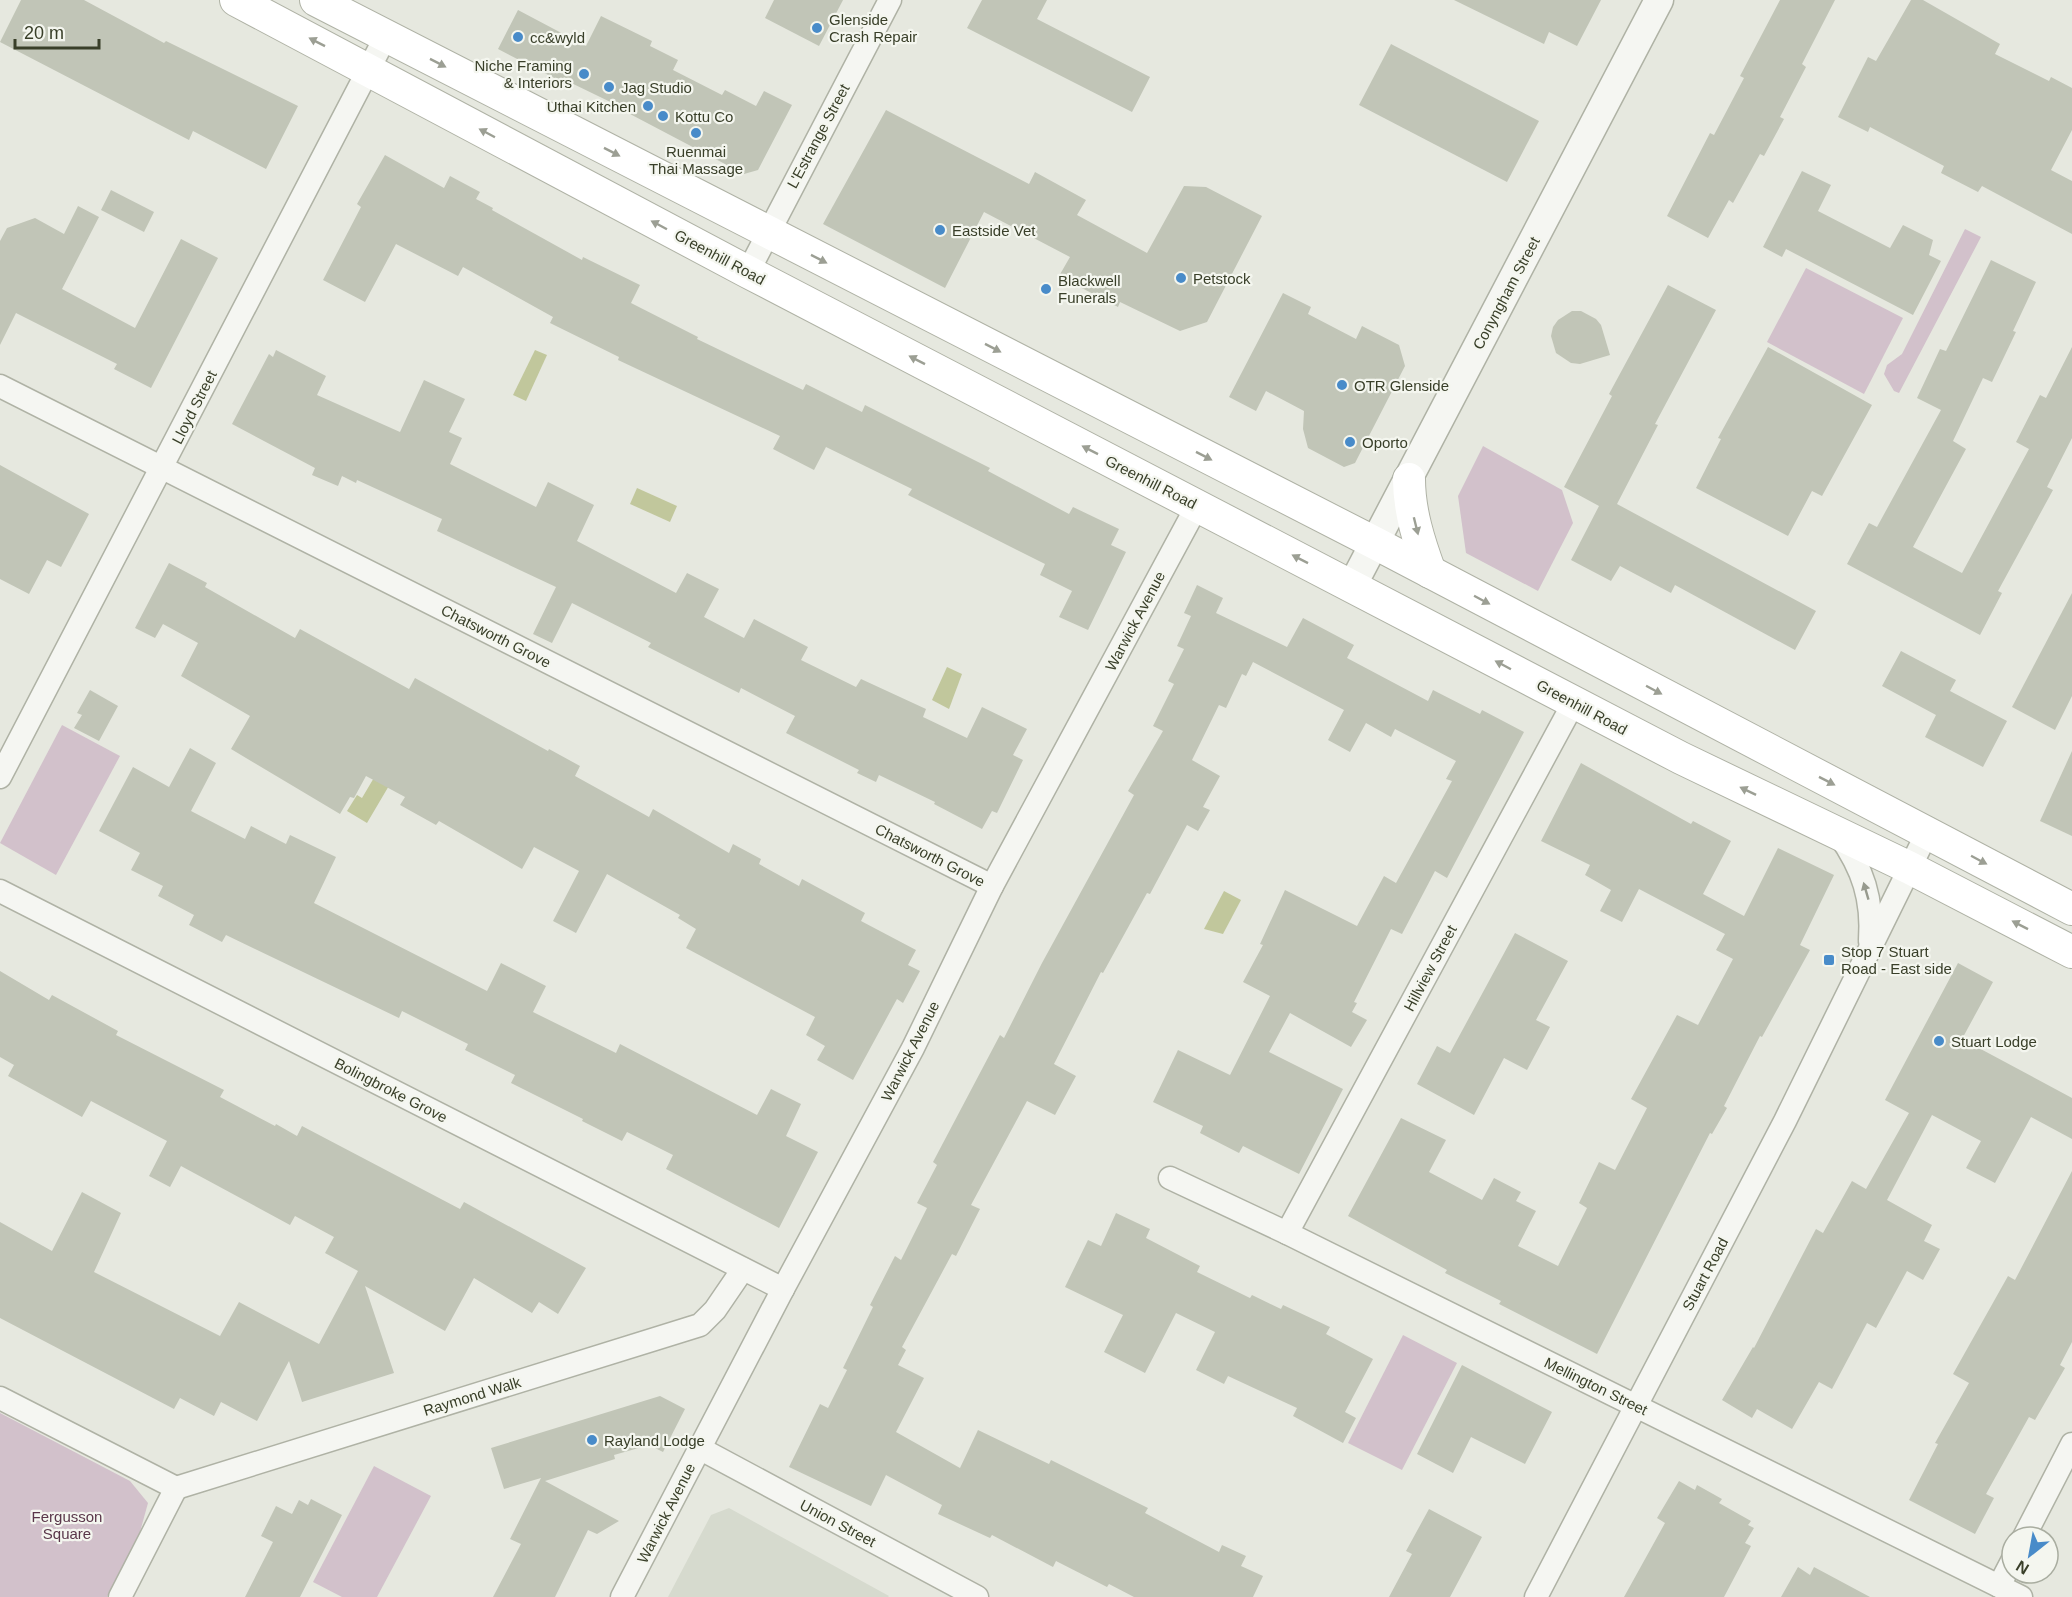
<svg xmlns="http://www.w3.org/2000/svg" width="2072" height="1597" font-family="Helvetica,sans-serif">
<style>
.built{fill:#d6dace}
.green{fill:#d2c1cb}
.water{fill:#c1c79c}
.building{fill:#c1c5b7}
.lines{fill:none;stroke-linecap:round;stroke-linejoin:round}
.minor-casing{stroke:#afb2a5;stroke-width:25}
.tertiary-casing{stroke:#afb2a5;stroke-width:31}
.secondary-casing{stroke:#afb2a5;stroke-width:34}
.minor{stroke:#f5f6f2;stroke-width:22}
.tertiary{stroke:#f5f6f2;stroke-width:28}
.secondary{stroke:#fff;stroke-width:32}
.oneway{fill:#9c9f94}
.oneway2{fill:#979a8e}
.poi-dot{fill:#488bc9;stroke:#f4f6ef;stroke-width:2}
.labels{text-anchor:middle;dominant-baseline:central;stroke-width:4.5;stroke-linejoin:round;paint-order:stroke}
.poi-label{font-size:15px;fill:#393f29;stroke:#f4f6ef;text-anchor:start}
.street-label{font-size:15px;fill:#393f29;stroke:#f4f6ef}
.park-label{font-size:15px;fill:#5a374a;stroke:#f4f6ef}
</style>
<rect width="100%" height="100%" fill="#e6e8df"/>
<path class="built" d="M 729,1508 L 889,1596 L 888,1597 L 668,1597 L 711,1515 Z"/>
<g class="green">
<path d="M 1965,229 L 1981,237 L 1899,393 L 1894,391 L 1884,374 L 1887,365 L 1902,354 Z"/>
<path d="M 1806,268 L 1903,318 L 1864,394 L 1767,342 Z"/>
<path d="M 1483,446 L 1562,490 L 1573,523 L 1538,591 L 1466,553 L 1458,496 Z"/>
<path d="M 62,725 L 120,756 L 56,875 L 0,843 Z"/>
<path d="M 1403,1335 L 1457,1363 L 1402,1470 L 1348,1443 Z"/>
<path d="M 0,1413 L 130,1481 L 148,1503 L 140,1532 L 107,1597 L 0,1597 Z"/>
<path d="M 374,1466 L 431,1496 L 377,1597 L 342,1597 L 313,1582 Z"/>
</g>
<g class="water">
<path d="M 535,350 L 547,355 L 526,401 L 513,395 Z"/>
<path d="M 637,488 L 677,506 L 670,522 L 630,504 Z"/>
<path d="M 947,667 L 962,674 L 949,709 L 932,700 Z"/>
<path d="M 375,776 L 390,784 L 367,823 L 347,811 L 357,795 L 362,798 Z"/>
<path d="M 1224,891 L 1241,900 L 1223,934 L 1204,929 Z"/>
</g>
<g class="building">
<path d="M 21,0 L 84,0 L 164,43 L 166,41 L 298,106 L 266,169 L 193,131 L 189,140 L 0,42 Z"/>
<path d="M 774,0 L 843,0 L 819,46 L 765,18 Z"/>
<path d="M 982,0 L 1047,0 L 1037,19 L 1150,77 L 1132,112 L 967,28 Z"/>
<path d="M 1454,0 L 1601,0 L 1577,46 L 1549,32 L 1544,44 Z"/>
<path d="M 1780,0 L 1835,0 L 1802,64 L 1806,67 L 1780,117 L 1784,119 L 1764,156 L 1760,154 L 1733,203 L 1729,200 L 1708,238 L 1667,216 L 1710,133 L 1714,135 L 1744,78 L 1740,76 Z"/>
<path d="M 1911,0 L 1923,0 L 2000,44 L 1995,54 L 2049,81 L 2051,77 L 2072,88 L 2072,130 L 2051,170 L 2072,181 L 2072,234 L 1982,186 L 1978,192 L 1941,173 L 1944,166 L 1870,127 L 1868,132 L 1838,117 L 1868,57 L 1876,61 Z"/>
<path d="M 518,10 L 586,46 L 601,16 L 652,41 L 650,46 L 678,60 L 673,70 L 722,95 L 725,90 L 756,106 L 764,91 L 792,105 L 758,170 L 744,174 L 630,114 L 631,112 L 563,79 L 562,82 L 498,49 Z"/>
<path d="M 1391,44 L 1539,121 L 1507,182 L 1359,105 Z"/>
<path d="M 886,110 L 1029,184 L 1035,172 L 1086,200 L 1077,215 L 1147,253 L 1184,186 L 1206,187 L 1262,216 L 1207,322 L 1180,331 L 1120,302 L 1118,307 L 1059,276 L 1070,257 L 984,212 L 945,288 L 823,224 Z"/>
<path d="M 385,155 L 444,188 L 450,176 L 480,192 L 476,199 L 493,208 L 492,210 L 582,260 L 583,257 L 640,285 L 631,303 L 698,337 L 697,339 L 803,390 L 806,384 L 862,412 L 865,405 L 990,468 L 988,471 L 1069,514 L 1073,507 L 1119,529 L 1111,545 L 1126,552 L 1088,630 L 1059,617 L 1072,591 L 1040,575 L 1045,564 L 908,495 L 912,489 L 826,447 L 814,470 L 773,449 L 780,436 L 618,360 L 619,357 L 550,323 L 553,317 L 463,267 L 458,276 L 396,244 L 365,302 L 323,280 L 361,207 L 357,204 Z"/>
<path d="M 1802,171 L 1831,185 L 1818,211 L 1890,248 L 1903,225 L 1933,240 L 1929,255 L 1941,261 L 1913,315 L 1786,249 L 1782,257 L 1763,247 Z"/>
<path d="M 111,190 L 154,212 L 144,232 L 101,210 Z"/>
<path d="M 78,206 L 99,217 L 62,289 L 135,328 L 181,239 L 218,258 L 151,388 L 114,369 L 117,364 L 16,313 L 0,345 L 0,241 L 7,228 L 35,218 L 64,234 Z"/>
<path d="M 1991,260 L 2036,282 L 2013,331 L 2016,332 L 1992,382 L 1983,378 L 1953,441 L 1966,449 L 1913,547 L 1962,573 L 2029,449 L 2016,442 L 2040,395 L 2046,398 L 2072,347 L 2072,438 L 2047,487 L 2053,490 L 1998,591 L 2002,593 L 1980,635 L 1847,564 L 1869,523 L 1877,527 L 1941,410 L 1917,398 L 1940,349 L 1946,351 Z"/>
<path d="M 1668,285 L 1716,310 L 1655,424 L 1658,425 L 1617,504 L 1816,611 L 1795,650 L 1675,585 L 1671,593 L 1620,566 L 1611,581 L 1571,560 L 1599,506 L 1564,487 L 1612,396 L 1609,394 Z"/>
<path d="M 1283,293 L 1311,307 L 1308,314 L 1356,339 L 1362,326 L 1399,345 L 1405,366 L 1355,463 L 1344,467 L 1308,448 L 1303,429 L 1304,411 L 1266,391 L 1256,411 L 1229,397 Z"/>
<path d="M 1572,311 L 1581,311 L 1596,319 L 1601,325 L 1610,355 L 1580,364 L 1571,363 L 1556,353 L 1551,336 L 1553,327 L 1558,320 Z"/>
<path d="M 1768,347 L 1872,405 L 1822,496 L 1812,491 L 1788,536 L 1696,488 L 1721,439 L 1718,438 Z"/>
<path d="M 276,350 L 326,376 L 317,395 L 400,432 L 424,380 L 465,399 L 449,432 L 462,438 L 450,464 L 536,507 L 548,482 L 594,505 L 577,541 L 676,593 L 687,573 L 719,589 L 704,617 L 744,638 L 754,619 L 808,647 L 801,660 L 856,687 L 861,679 L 926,709 L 923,717 L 967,738 L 982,707 L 1027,729 L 1013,755 L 1023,760 L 997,813 L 992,811 L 982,829 L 934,804 L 935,802 L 879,775 L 876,782 L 857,773 L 859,770 L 786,733 L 795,716 L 741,688 L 739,693 L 648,647 L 651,643 L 572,603 L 552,643 L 533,634 L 556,587 L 437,531 L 442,519 L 357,480 L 356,483 L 342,476 L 338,486 L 312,475 L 315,468 L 232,424 L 269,354 L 273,357 Z"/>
<path d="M 0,465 L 89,514 L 61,567 L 47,560 L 29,594 L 0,579 Z"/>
<path d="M 169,563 L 207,583 L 205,587 L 295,638 L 300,629 L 409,689 L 415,678 L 548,751 L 549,749 L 580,766 L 575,776 L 649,817 L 653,809 L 729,853 L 733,844 L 761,859 L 759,864 L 799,886 L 802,879 L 865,913 L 861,921 L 916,950 L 908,965 L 920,971 L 903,1003 L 897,999 L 853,1080 L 817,1060 L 825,1046 L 806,1035 L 815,1017 L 686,948 L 696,929 L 678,918 L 680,915 L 607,874 L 576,933 L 553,921 L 579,871 L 534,847 L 522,869 L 439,821 L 436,825 L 400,805 L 405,797 L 366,776 L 354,798 L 350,797 L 340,814 L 231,749 L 250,716 L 181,676 L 198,643 L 163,624 L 155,638 L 135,628 Z"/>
<path d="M 1197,585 L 1223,598 L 1216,613 L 1287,647 L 1303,618 L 1354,645 L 1347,658 L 1428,701 L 1433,690 L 1480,714 L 1482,710 L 1524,732 L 1447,878 L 1435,871 L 1402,934 L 1391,929 L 1354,1002 L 1357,1003 L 1352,1012 L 1367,1020 L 1351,1047 L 1290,1013 L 1269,1052 L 1343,1089 L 1299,1174 L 1243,1146 L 1239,1153 L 1200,1133 L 1203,1126 L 1153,1102 L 1178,1050 L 1230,1075 L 1270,996 L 1243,982 L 1263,945 L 1260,944 L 1285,890 L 1357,926 L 1384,876 L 1396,883 L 1452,781 L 1446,779 L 1456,761 L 1395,729 L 1391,737 L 1366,723 L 1350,752 L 1328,740 L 1344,710 L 1253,662 L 1246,676 L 1242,674 L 1226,708 L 1219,705 L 1192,760 L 1220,776 L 1203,807 L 1210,810 L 1198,831 L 1187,825 L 1150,894 L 1147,893 L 1103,973 L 1101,972 L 1054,1064 L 1076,1076 L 1055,1115 L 1027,1101 L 971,1205 L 980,1209 L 956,1256 L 952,1254 L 902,1347 L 906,1350 L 898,1365 L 924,1378 L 896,1432 L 960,1468 L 978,1430 L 1049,1464 L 1051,1460 L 1148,1508 L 1145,1513 L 1219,1552 L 1222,1545 L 1246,1556 L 1241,1566 L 1263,1576 L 1253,1597 L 1134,1597 L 1109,1584 L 1107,1587 L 1056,1561 L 1053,1567 L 992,1535 L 990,1538 L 938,1514 L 942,1505 L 886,1475 L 871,1506 L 789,1467 L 820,1404 L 828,1408 L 847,1370 L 843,1368 L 873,1307 L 870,1305 L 895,1256 L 901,1260 L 927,1208 L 917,1203 L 937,1165 L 933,1162 L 1000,1035 L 1004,1038 L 1042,963 L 1134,795 L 1128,791 L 1163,731 L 1153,726 L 1174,684 L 1168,681 L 1184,649 L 1177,646 L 1191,616 L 1184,613 Z"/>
<path d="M 2072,593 L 2072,696 L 2055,730 L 2012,707 Z"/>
<path d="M 1901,651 L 1956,680 L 1950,691 L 2007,721 L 1983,767 L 1925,737 L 1936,715 L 1882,686 Z"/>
<path d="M 90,690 L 118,706 L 99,741 L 74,728 L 82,715 L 77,713 Z"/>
<path d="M 190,748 L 216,763 L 191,811 L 245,839 L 251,826 L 286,844 L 290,835 L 336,857 L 314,903 L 487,991 L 501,963 L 546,986 L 533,1012 L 616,1053 L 620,1044 L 757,1115 L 771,1089 L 801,1104 L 786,1136 L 818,1152 L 779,1228 L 666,1169 L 673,1155 L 627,1132 L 622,1141 L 582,1121 L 583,1119 L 511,1083 L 515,1075 L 465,1050 L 468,1044 L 402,1011 L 399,1018 L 226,935 L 222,942 L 189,925 L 194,915 L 158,896 L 163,886 L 131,870 L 140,853 L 99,831 L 133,767 L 169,787 Z"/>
<path d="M 2072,751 L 2072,836 L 2040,821 Z"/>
<path d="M 1581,763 L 1691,824 L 1693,821 L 1731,841 L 1703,894 L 1744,916 L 1778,848 L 1834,875 L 1800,945 L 1810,950 L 1762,1037 L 1760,1036 L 1724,1106 L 1727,1108 L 1712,1134 L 1710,1133 L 1597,1354 L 1499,1304 L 1501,1301 L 1445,1273 L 1447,1270 L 1348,1216 L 1401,1118 L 1446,1140 L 1429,1172 L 1482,1200 L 1494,1178 L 1521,1192 L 1516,1201 L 1536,1211 L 1518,1246 L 1558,1266 L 1587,1208 L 1579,1203 L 1599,1162 L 1615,1170 L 1647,1108 L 1631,1099 L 1677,1015 L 1698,1025 L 1733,959 L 1716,950 L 1725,934 L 1639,889 L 1622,922 L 1600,911 L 1611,890 L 1585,875 L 1590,865 L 1541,841 Z"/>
<path d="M 1515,933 L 1568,961 L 1536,1020 L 1550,1027 L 1527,1070 L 1504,1058 L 1474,1115 L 1417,1084 L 1437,1046 L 1450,1053 Z"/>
<path d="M 1958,963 L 1993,982 L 1962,1039 L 2072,1098 L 2072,1139 L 2031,1117 L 1995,1183 L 1966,1168 L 1981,1141 L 1932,1115 L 1887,1200 L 1932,1225 L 1924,1241 L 1940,1249 L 1923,1280 L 1907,1271 L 1876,1328 L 1867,1323 L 1832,1389 L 1819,1382 L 1792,1429 L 1757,1409 L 1752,1418 L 1722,1400 L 1753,1347 L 1754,1348 L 1816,1229 L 1823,1233 L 1852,1181 L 1866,1189 L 1909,1113 L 1885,1100 Z"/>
<path d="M 0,971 L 49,1000 L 52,995 L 118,1031 L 116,1035 L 224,1090 L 220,1097 L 275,1126 L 276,1124 L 297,1136 L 302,1126 L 460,1209 L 464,1202 L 586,1268 L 558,1314 L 539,1302 L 532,1313 L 474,1278 L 445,1331 L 365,1286 L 394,1373 L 302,1402 L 289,1361 L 257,1421 L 221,1402 L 214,1416 L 180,1398 L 174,1409 L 0,1318 L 0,1222 L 52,1251 L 82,1192 L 121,1213 L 94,1272 L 220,1336 L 239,1302 L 319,1344 L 358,1271 L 325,1253 L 334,1237 L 295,1216 L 290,1225 L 181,1166 L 170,1187 L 149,1176 L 167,1141 L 91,1101 L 82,1117 L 8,1076 L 14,1065 L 0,1057 Z"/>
<path d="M 2072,1171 L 2072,1342 L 2060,1365 L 2065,1368 L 2035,1420 L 2029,1417 L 1986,1494 L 1994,1498 L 1975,1534 L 1909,1500 L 1938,1444 L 1935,1443 L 1969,1383 L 1953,1374 L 2008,1276 L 2015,1280 Z"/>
<path d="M 1116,1213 L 1150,1229 L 1146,1238 L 1200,1266 L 1197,1272 L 1250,1298 L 1252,1295 L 1281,1309 L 1283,1305 L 1330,1327 L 1326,1334 L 1373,1359 L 1345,1412 L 1356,1418 L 1343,1443 L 1293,1416 L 1297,1408 L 1228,1376 L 1224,1384 L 1196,1370 L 1215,1332 L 1176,1313 L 1145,1373 L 1104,1352 L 1123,1315 L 1065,1287 L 1088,1240 L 1101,1246 Z"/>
<path d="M 1462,1365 L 1552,1412 L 1525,1464 L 1471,1437 L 1453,1473 L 1417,1454 Z"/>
<path d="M 660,1396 L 685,1409 L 663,1452 L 649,1445 L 614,1455 L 615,1459 L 545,1481 L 619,1521 L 597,1534 L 588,1530 L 555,1597 L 493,1597 L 521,1544 L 510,1539 L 541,1478 L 504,1489 L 491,1448 Z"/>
<path d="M 1679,1481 L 1695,1490 L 1697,1485 L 1722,1499 L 1719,1503 L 1751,1521 L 1748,1525 L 1754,1528 L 1745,1543 L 1751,1546 L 1724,1597 L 1624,1597 L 1665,1523 L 1657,1518 Z"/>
<path d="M 311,1499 L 342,1515 L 300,1597 L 245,1597 L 273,1542 L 261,1536 L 276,1506 L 292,1514 L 299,1500 L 308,1505 Z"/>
<path d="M 1429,1509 L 1482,1537 L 1450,1597 L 1389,1597 L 1412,1554 L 1406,1551 Z"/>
<path d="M 1798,1567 L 1810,1575 L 1814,1567 L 1870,1597 L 1781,1597 Z"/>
</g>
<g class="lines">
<defs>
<g id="minor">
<path d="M 748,272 L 890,0"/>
<path d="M 0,386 L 992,886"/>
<path d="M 0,777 L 386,36"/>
<path d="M 1839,835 C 1863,869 1873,899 1870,941"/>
<path d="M 0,891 L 783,1289"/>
<path d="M 1170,1178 L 1287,1233 L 2021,1597"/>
<path d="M 1287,1233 L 1574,702"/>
<path d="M 0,1398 L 176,1488 L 120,1597"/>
<path d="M 699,1448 L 977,1597"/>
<path d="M 176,1488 L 700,1325 L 715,1310 L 743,1269"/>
<path d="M 2024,1537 L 2072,1444"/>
<path d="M 1999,1586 L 2012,1561"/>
<path d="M 622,1597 L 783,1289 L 913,1048 L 992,886 L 1197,506"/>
<path d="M 1536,1597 L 1785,1121 L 1927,833"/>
</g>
<path id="tertiary" d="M 1352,586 L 1659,0"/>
<g id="secondary">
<path d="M 236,0 L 748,272 L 1681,758 L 1910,868 L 2072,952"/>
<path d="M 316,0 L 1375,543 L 2072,909"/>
<path d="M 1409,479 C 1409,511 1419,542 1430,572"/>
</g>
</defs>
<use href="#minor" class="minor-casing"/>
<use href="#tertiary" class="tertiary-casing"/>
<use href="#secondary" class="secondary-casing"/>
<use href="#minor" class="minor"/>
<use href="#tertiary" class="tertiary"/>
<use href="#secondary" class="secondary"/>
</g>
<defs><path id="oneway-solid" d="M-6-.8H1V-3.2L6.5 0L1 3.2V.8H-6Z" transform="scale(1.5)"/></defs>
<g class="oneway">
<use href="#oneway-solid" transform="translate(317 42) rotate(-153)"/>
<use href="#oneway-solid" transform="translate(438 63) rotate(27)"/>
<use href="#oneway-solid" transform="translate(487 133) rotate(-152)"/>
<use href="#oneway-solid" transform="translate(612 152) rotate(27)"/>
<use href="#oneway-solid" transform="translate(659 225) rotate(-152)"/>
<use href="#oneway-solid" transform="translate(819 259) rotate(27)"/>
<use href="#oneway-solid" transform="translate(993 348) rotate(27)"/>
<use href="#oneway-solid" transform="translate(917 360) rotate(-153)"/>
<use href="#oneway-solid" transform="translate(1090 450) rotate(-153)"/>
<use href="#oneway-solid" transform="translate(1204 456) rotate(27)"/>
<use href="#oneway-solid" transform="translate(1416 526) rotate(76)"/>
<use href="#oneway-solid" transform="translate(1300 559) rotate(-153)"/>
<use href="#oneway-solid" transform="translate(1482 600) rotate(28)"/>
<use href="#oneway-solid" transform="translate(1503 665) rotate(-152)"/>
<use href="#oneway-solid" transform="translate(1654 690) rotate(28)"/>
<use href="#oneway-solid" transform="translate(1827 781) rotate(27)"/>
<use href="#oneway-solid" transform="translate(1748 791) rotate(-154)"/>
<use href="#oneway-solid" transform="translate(1979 860) rotate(28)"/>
<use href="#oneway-solid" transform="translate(2020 925) rotate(-153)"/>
</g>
<use class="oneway2" href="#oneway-solid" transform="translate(1866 891) rotate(-106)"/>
<g class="poi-dot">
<circle cx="817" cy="28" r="6"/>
<circle cx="518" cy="37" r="6"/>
<circle cx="584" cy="74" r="6"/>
<circle cx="609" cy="87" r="6"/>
<circle cx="648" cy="106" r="6"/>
<circle cx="663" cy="116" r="6"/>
<circle cx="696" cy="133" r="6"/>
<circle cx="940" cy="230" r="6"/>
<circle cx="1181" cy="278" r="6"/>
<circle cx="1046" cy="289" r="6"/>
<circle cx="1342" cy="385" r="6"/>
<circle cx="1350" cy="442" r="6"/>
<rect x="1823" y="954" width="12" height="12" rx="3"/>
<circle cx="1939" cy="1041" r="6"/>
<circle cx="592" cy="1440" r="6"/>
</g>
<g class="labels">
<g class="poi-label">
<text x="829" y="19">Glenside<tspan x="829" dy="17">Crash Repair</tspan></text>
<text x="530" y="37">cc&amp;wyld</text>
<text x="572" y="65" text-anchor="end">Niche Framing<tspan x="572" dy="17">&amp; Interiors</tspan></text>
<text x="621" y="87">Jag Studio</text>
<text x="636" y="106" text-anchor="end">Uthai Kitchen</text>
<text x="675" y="116">Kottu Co</text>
<text x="696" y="151" text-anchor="middle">Ruenmai<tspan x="696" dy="17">Thai Massage</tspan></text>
<text x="952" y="230">Eastside Vet</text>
<text x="1193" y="278">Petstock</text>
<text x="1058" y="280">Blackwell<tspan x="1058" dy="17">Funerals</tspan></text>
<text x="1354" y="385">OTR Glenside</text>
<text x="1362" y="442">Oporto</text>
<text x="1841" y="951">Stop 7 Stuart<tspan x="1841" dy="17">Road - East side</tspan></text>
<text x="1951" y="1041">Stuart Lodge</text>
<text x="604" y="1440">Rayland Lodge</text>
</g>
<g class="street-label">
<text transform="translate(818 136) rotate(-62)">L'Estrange Street</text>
<text transform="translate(720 257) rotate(28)">Greenhill Road</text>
<text transform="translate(1506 293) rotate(-62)">Conyngham Street</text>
<text transform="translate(194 407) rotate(-63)">Lloyd Street</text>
<text transform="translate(1151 482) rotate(27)">Greenhill Road</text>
<text transform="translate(1135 621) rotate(-62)">Warwick Avenue</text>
<text transform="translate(496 636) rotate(27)">Chatsworth Grove</text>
<text transform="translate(1582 707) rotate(28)">Greenhill Road</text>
<text transform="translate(930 855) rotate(27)">Chatsworth Grove</text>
<text transform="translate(1430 968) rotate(-62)">Hillview Street</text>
<text transform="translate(910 1051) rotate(-63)">Warwick Avenue</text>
<text transform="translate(391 1090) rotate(27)">Bolingbroke Grove</text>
<text transform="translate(1705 1274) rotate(-62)">Stuart Road</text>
<text transform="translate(1596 1386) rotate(26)">Mellington Street</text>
<text transform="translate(472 1396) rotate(-17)">Raymond Walk</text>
<text transform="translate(666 1513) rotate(-63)">Warwick Avenue</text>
<text transform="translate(838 1523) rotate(28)">Union Street</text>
</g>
<g class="park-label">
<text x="67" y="1516">Fergusson<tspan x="67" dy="17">Square</tspan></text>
</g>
</g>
<g transform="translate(2030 1555) rotate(211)"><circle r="28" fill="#f4f6ef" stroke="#a9ada0" stroke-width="1.5"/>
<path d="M0-4.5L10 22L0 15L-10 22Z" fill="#488bc9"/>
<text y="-9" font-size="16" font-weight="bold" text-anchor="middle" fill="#393f29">N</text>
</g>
<path d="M15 39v9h84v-9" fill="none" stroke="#393f29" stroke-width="3"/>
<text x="24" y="39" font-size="18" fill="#393f29" stroke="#f4f6ef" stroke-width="4.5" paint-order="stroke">20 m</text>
</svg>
